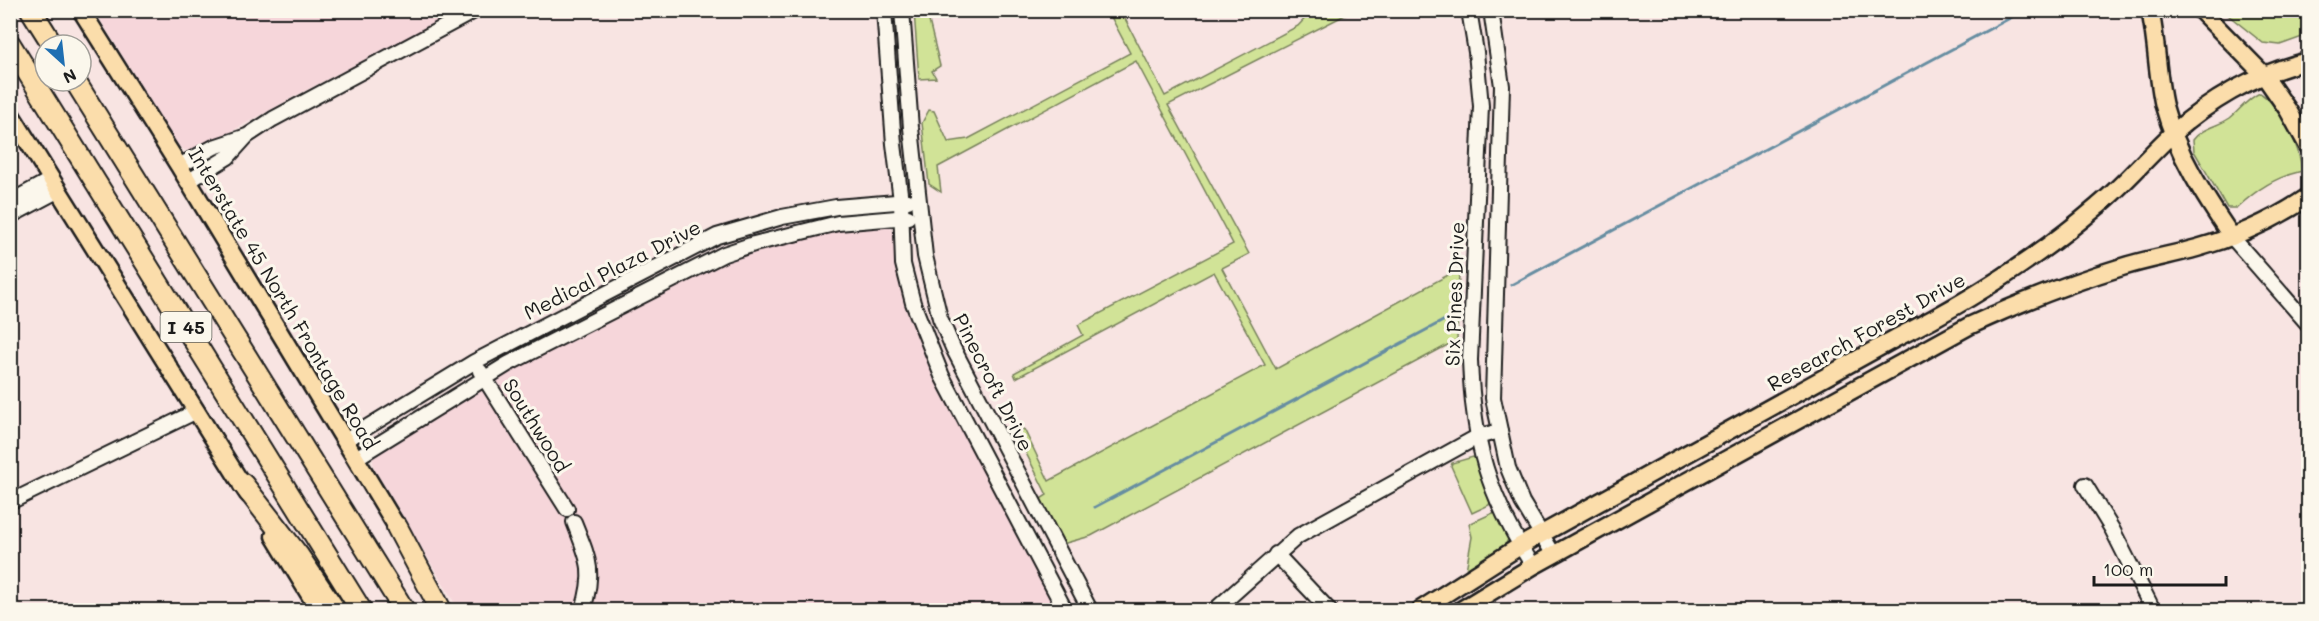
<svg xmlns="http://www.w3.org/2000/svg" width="2319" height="621" font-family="Mali,sans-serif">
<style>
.built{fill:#f6d6da}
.green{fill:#d1e397;stroke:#76805a;stroke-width:1.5}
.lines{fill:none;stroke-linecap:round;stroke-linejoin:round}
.stream{stroke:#668da1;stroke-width:3}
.minor-casing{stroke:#1c1c1c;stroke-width:18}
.major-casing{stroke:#1c1c1c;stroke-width:21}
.highway-casing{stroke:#1c1c1c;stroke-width:24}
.minor{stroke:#fbf7ec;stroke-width:14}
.major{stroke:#fbddab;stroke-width:16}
.highway{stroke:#fbddab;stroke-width:20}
.labels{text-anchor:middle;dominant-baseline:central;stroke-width:6;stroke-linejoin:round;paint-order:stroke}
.shield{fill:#fbf7ec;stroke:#5f5e5a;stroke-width:1.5}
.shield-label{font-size:18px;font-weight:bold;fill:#1c1c1c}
.street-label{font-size:20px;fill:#1c1c1c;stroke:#fbf7ec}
</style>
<rect width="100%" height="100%" fill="#f8e4e2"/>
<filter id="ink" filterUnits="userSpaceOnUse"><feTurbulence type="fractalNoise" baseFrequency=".0167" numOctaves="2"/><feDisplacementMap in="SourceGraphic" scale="12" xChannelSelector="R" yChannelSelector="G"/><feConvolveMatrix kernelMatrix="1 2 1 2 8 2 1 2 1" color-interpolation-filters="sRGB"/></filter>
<g filter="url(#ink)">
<g class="built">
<path d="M 95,11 L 457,11 L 295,96 L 196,151 L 185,150 L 178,146 Z"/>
<path d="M 885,226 L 891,229 L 896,237 L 908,307 L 933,371 L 1057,610 L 459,610 L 374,468 L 373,459 L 377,451 L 505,371 L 718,261 L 832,229 Z"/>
</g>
<g class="green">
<path d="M 914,11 L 950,11 L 929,21 L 940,66 L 932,71 L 936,78 L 919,79 Z"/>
<path d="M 1108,11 L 1121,11 L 1165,96 L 1298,26 L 1312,11 L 1353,11 L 1168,105 L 1249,254 L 1222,268 L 1276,369 L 1459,269 L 1457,340 L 1091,536 L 1062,544 L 1039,500 L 1047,495 L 1016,433 L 1024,429 L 1049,481 L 1265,365 L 1214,272 L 1016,378 L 1014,373 L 1083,335 L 1078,325 L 1233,244 L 1136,61 L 938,167 L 941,192 L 929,184 L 922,123 L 929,110 L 934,111 L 948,142 L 968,139 L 1130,53 Z"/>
<path d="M 2223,11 L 2308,11 L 2308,35 L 2280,45 L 2263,43 Z"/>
<path d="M 2260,93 C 2281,106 2300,147 2302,171 C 2276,177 2257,189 2237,208 L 2227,208 L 2194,151 L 2193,140 C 2203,127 2217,127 2230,118 C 2240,110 2248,98 2260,93 Z"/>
<path d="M 1473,457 L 1478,461 L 1492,497 L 1489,505 L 1472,513 L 1451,466 L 1452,463 Z"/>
<path d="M 1495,512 L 1499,514 C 1502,519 1507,526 1508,532 C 1513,550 1479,563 1466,570 L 1472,537 L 1469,524 Z"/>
</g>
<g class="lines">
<g class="stream">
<path d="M 1511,285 L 2025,10"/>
<path d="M 1095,507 L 1456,314"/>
</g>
<defs>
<g id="minor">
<path d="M 884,10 L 894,144 L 901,201 L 903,264 L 913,303 L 942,376 L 1065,610"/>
<path d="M 902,10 L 911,128 L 925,256 L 940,318 L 953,348 L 1090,610"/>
<path d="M 1469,10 L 1476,52 L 1481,106 L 1470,360 C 1473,444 1488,495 1533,566"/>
<path d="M 1491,10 L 1502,86 L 1493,398 L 1508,468 L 1522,502 L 1554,555"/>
<path d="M 179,166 L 214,147 L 247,136 L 273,119 L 476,10"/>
<path d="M 189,181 L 228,157 L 246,137"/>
<path d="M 10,202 L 52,179"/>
<path d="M 10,216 L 59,190"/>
<path d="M 2232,237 L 2308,324"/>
<path d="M 480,371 L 567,509"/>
<path d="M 346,440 L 474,362 L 717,236 L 782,217 L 836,207 L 908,201"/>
<path d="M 356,458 L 508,364 L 724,254 L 754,244 L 838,223 L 908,217"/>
<path d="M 2085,485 L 2112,529 L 2153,610"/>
<path d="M 10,502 L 197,411"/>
<path d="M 574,522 C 589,560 595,570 583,610"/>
<path d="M 1276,554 L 1329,610"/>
<path d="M 1215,610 L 1298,536 L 1477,437 L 1500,431"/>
</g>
<g id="major">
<path d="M 81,10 L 179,166 L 403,537"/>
<path d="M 2150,10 C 2157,42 2157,76 2164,106 C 2177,154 2204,196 2232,237"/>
<path d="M 2200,10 L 2263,74 L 2288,110 L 2308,146"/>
<path d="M 10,113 L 248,494"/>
<path d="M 274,536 L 319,610"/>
<path d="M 1420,610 L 1520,546 L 1896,338 C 1968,302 2036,259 2098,206 C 2125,184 2147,157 2173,133 C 2213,98 2257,73 2308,61"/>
<path d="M 1461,610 L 1533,566 L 1969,326 C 2019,303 2069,283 2122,267 C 2147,259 2172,255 2197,248 C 2237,237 2274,220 2308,197"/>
</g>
<g id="highway">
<path d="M 31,10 L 53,45"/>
<path d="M 10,44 L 361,610"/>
<path d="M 75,81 L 404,610"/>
<path d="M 243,484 L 298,555 L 335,610"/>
<path d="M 397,527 L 441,610"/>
</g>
</defs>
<use href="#minor" class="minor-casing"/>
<use href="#major" class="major-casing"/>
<use href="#highway" class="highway-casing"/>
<use href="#minor" class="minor"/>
<use href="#major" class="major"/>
<use href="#highway" class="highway"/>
</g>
</g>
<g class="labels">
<rect class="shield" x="160.5" y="312" width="51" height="30" rx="4.5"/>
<g class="shield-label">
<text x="186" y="327">I 45</text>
</g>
<g class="street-label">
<text transform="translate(612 269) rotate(-27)">Medical Plaza Drive</text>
<text transform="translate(1454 294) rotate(-88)">Six Pines Drive</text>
<text transform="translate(284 298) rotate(59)">Interstate 45 North Frontage Road</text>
<text transform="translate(1866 331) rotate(-29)">Research Forest Drive</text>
<text transform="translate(994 382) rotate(63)">Pinecroft Drive</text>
<text transform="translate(537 425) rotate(58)">Southwood</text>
</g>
</g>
<rect width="2319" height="621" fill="none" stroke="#fbf7ec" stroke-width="36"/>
<rect x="18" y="18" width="2283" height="585" fill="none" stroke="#1c1c1c" stroke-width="2" filter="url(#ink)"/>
<g transform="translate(63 63) rotate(153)"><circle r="28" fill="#fbf7ec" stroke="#a29f99" stroke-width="1.5"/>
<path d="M0-4.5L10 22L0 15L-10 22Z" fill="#1f6fb2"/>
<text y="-9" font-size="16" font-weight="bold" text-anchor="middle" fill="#1c1c1c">N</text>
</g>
<path d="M2094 576v9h132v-9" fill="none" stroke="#1c1c1c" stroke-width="3"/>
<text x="2103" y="576" font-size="18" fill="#1c1c1c" stroke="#fbf7ec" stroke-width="4.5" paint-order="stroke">100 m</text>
</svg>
